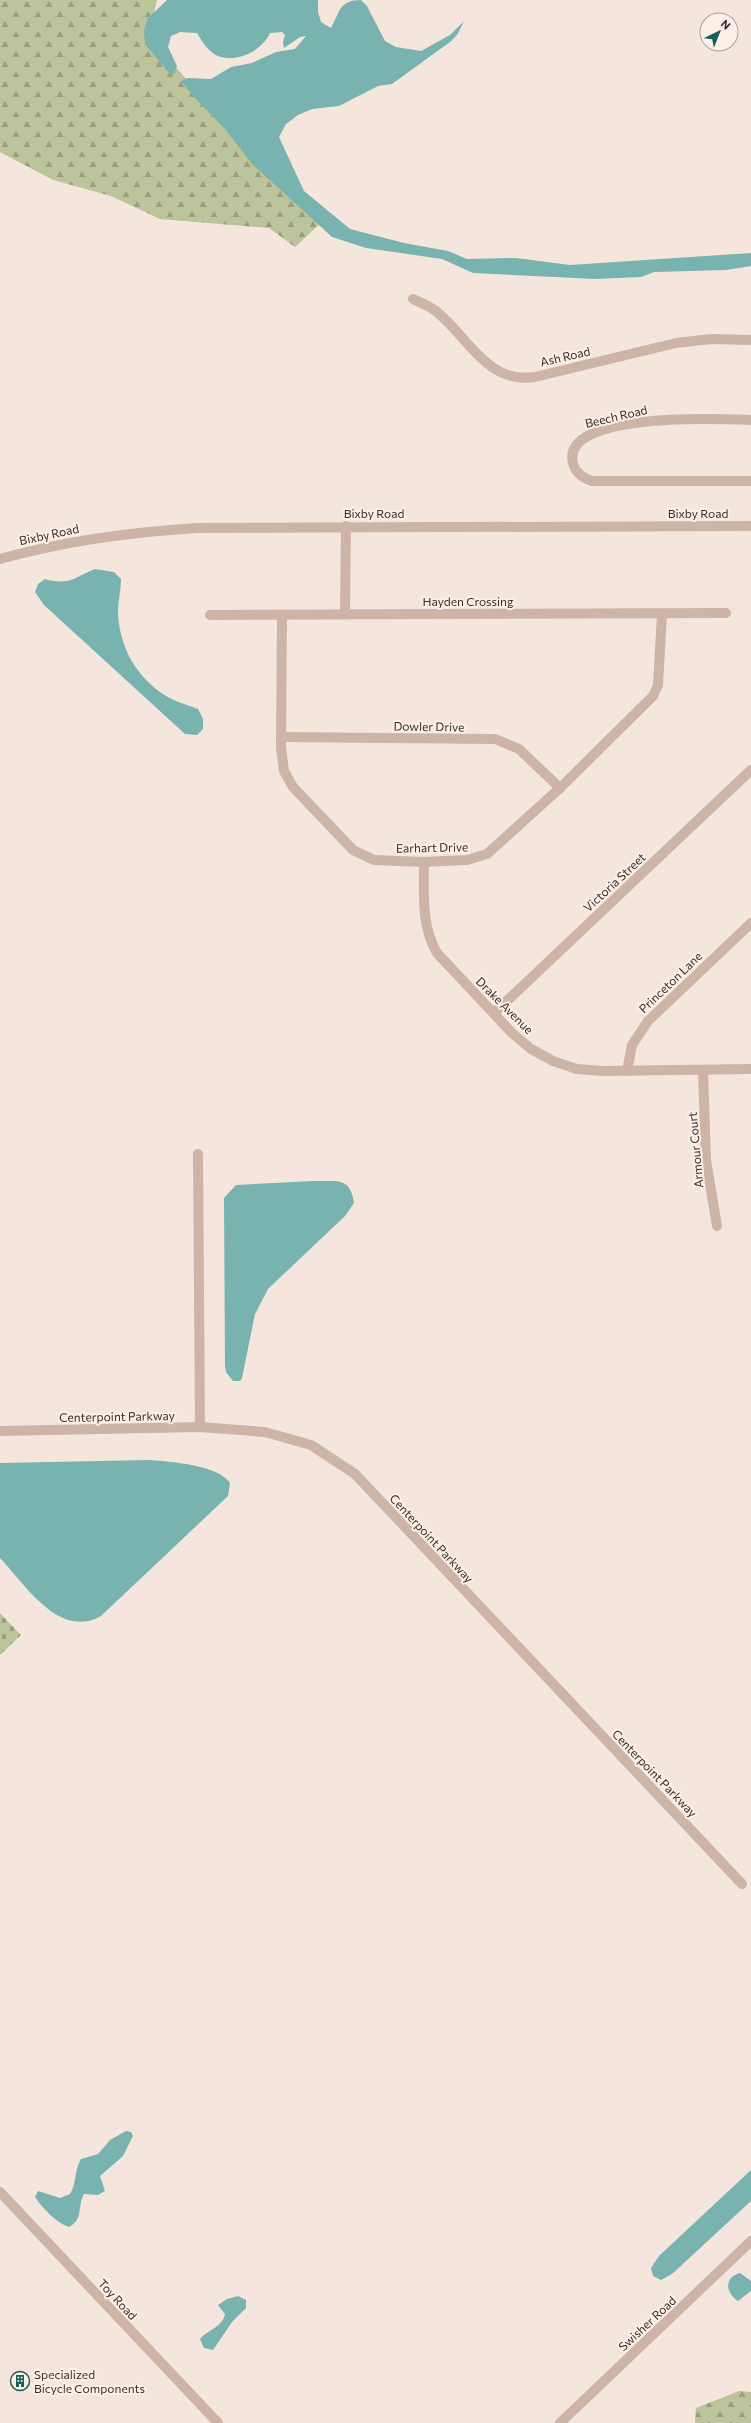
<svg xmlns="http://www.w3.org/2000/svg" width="751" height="2423" font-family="Commissioner,sans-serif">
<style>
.forest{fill:url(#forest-firs)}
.cemetery{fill:url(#cemetery-stones)}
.water{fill:#78b3af}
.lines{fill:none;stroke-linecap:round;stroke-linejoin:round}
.minor{stroke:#cdb4a6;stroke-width:10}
.tertiary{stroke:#cdb4a6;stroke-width:10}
.labels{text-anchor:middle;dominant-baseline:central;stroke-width:4;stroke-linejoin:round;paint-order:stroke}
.street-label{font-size:12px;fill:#392b28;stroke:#fbf0e8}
.poi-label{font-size:12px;fill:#392b28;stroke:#fbf0e8;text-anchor:start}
</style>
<defs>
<pattern id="forest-firs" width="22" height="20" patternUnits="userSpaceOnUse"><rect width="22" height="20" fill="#bbc49a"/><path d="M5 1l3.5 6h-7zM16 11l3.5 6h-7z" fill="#999f7e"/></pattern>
<pattern id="cemetery-stones" width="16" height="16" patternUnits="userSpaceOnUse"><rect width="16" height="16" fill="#bbc49a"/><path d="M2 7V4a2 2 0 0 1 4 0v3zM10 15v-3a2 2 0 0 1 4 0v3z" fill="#999f7e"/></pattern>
</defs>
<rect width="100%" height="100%" fill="#f4e6dc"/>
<g class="forest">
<path d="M 0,0 L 157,0 L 148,37 L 266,166 L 323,221 L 295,247 L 269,228 L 160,219 L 111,196 L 53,180 L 0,152 Z"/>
<path d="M 739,2391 L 751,2392 L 751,2423 L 695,2423 L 696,2408 Z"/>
</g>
<path class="cemetery" d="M 0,1613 L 21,1635 L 0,1655 Z"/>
<g class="water">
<path d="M 167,0 L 318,0 L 318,12 L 321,22 L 331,28 C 340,12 339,0 361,0 L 367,6 L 385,41 L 396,47 L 421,51 L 450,35 L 464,21 L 457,35 L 450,42 L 392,84 L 378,86 L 339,106 L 312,109 L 298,115 L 286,124 L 279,137 L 304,191 L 350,229 L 404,243 L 448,251 L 467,259 L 516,258 L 570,265 L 751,253 L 751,266 L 726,270 L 654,272 L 641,277 L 595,279 L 473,273 L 442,259 L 366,248 L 332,237 L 252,164 L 225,129 L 195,98 L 181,81 L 188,78 L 211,79 L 231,67 L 252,63 L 276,52 L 295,49 L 306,36 L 300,37 L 284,48 L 283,42 L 285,35 L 282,32 L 270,33 C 262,51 237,63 218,56 C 208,52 202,41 197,33 L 180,32 L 171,36 L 168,47 L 177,66 L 174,74 L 169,73 L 145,44 L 144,30 L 148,18 Z"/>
<path d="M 95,569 L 114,572 L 121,579 C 121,590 118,601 118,612 C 119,647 137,678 166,696 C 176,702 188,705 198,709 L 203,719 L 203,729 L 197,735 L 185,734 L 44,605 L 35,592 L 38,584 L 45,579 C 69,586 75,577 95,569 Z"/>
<path d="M 313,1181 C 337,1182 350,1176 354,1203 L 345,1216 L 268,1289 L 255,1314 L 242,1378 L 240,1381 L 233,1381 L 226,1372 L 225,1366 L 224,1198 L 236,1185 Z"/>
<path d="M 151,1460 C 172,1462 218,1465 230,1483 L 228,1496 L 101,1616 C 59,1640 25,1584 0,1558 L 0,1463 Z"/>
<path d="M 126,2131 L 131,2132 L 133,2136 L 123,2156 L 100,2176 L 105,2191 L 98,2195 L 84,2194 C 77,2206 84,2219 69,2227 C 57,2223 42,2208 35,2197 L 38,2191 L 60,2198 L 70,2194 C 77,2183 74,2170 81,2159 L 98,2154 L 110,2140 Z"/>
<path d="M 751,2170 L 751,2201 L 672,2274 L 661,2280 L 653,2276 L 651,2268 L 659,2256 Z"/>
<path d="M 740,2273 L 751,2281 L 751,2291 L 738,2301 C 726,2293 723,2278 740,2273 Z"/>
<path d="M 238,2296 L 246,2300 L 246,2308 L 232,2322 L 213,2350 L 204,2348 L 200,2339 C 207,2330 222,2328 225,2314 L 218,2305 L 227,2299 Z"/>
</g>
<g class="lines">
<g class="minor">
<path d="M 413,299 C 421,303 430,306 437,312 C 468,337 488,385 535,377 L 676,343 L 711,339 L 751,340"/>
<path d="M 751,420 C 721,419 560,411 573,463 C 575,472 583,478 592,481 L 751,481"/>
<path d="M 345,613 L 346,526"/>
<path d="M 210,615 L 726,613"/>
<path d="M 282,615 L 281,748 L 284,771 L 293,787 L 353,850 L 374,860 L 424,862 L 467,860 L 487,854 L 560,788 L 653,696 L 658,685 L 662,614"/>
<path d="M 281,737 L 495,739 L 519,749 L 560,788"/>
<path d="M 424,862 C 424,893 421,926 437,953 L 512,1033 L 531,1049 L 553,1061 L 577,1069 L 603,1071 L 751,1069"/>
<path d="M 494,1013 L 751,770"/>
<path d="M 627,1071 L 632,1045 L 648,1021 L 751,923"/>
<path d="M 703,1071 L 706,1160 L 717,1226"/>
<path d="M 198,1154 L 200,1427"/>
<path d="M 0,1431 L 200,1427 L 265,1432 L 311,1445 L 355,1474 L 742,1884"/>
<path d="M 0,2192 L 218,2423"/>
<path d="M 560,2423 L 751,2241"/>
</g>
<path class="tertiary" d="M 0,559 C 65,541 130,532 197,528 L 751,526"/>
</g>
<defs>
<symbol id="building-ring" viewBox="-11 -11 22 22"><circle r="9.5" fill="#fbf0e8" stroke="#1a5e5a" stroke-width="1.5"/><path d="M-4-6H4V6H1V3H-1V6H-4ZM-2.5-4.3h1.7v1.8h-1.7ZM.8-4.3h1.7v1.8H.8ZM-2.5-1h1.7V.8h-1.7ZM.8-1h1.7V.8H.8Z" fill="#1a5e5a"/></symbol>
</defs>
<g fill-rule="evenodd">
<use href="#building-ring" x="9" y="2370" width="22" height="22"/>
</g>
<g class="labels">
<g class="street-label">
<text transform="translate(565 356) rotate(-13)">Ash Road</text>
<text transform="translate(616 416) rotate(-13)">Beech Road</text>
<text x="374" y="513">Bixby Road</text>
<text x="698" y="513">Bixby Road</text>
<text transform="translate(49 534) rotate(-12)">Bixby Road</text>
<text x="468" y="601">Hayden Crossing</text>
<text transform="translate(429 726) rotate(1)">Dowler Drive</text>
<text transform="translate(432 847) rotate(-1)">Earhart Drive</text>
<text transform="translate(614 882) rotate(-43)">Victoria Street</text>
<text transform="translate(670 982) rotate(-44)">Princeton Lane</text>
<text transform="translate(505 1005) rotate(45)">Drake Avenue</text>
<text transform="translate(695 1150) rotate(-95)">Armour Court</text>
<text transform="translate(117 1416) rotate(-1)">Centerpoint Parkway</text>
<text transform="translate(432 1538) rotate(47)">Centerpoint Parkway</text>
<text transform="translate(655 1773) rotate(46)">Centerpoint Parkway</text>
<text transform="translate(118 2299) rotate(47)">Toy Road</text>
<text transform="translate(647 2323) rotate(-43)">Swisher Road</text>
</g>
<g class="poi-label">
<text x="34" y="2374">Specialized<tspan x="34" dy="14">Bicycle Components</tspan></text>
</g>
</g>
<g transform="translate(719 32) rotate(43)"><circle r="19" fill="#fbf0e8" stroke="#ada19b"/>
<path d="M0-3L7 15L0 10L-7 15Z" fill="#1a5e5a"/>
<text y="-6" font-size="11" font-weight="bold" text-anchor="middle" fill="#392b28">N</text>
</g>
</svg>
